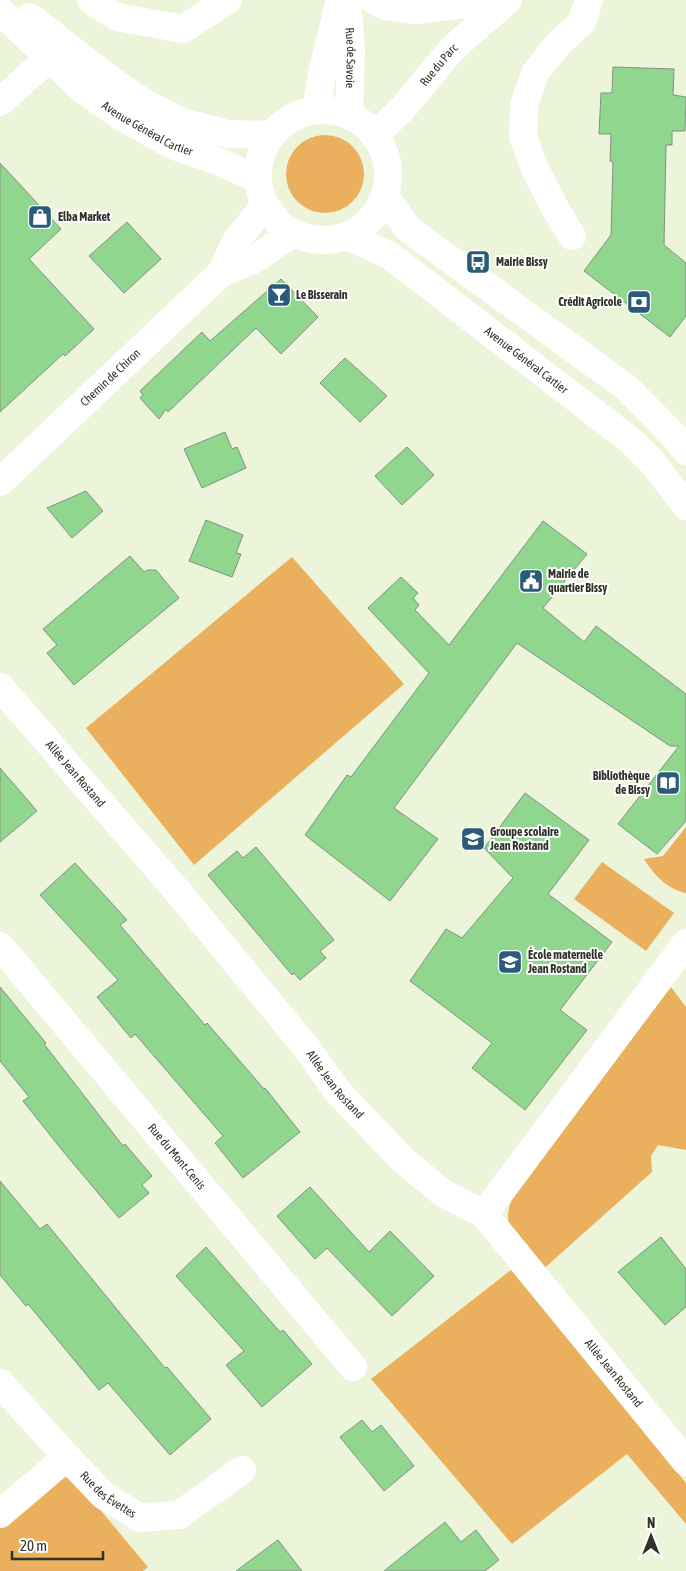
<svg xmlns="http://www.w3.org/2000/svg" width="686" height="1571" font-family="'Asap Condensed',sans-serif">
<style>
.green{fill:#eab05d}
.building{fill:#90d68e;stroke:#819380}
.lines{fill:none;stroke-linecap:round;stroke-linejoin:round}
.minor{stroke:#fff;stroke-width:28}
.major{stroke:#fff;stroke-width:28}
.labels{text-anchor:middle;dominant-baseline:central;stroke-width:4;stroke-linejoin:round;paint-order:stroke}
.street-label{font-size:12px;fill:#303329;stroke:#fff}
.poi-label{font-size:12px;font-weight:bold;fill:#303329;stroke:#fff;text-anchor:start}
</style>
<rect width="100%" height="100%" fill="#ecf4da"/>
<g class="green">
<circle cx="325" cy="174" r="39"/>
<path d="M 292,557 L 404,684 L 194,865 L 86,728 Z"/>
<path d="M 686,827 L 686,893 C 667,889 654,875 644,859 L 663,856 Z"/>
<path d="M 602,862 L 674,913 L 646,951 L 574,899 Z"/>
<path d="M 671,987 L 686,1007 L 686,1150 L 658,1145 L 651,1156 L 652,1172 L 540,1272 C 520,1247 497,1228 514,1194 Z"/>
<path d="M 511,1270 L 686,1483 L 686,1524 L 627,1454 L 512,1544 L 371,1379 Z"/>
<path d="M 66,1469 L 148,1567 L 143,1571 L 0,1571 L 0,1526 Z"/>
</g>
<g class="building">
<path d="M 613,67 L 674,69 L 673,95 L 686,97 L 685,131 L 672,131 L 672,145 L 666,145 L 664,245 L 686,263 L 686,316 L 670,337 L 584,271 L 611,235 L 613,162 L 610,161 L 611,134 L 599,134 L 601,93 L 612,93 Z"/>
<path d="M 0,163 L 61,229 L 29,259 L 94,329 L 65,356 L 63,354 L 0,412 Z"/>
<path d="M 127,222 L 161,259 L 124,293 L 89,256 Z"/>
<path d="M 281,279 L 318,317 L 281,354 L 256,328 L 168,412 L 166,409 L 159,419 L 140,398 L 143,395 L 140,391 L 202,332 L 210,341 Z"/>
<path d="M 345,358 L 387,396 L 360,422 L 320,383 Z"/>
<path d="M 225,432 L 232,449 L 237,447 L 246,468 L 202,488 L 184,449 Z"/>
<path d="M 407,447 L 434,475 L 402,505 L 375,476 Z"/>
<path d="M 86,491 L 103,511 L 72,538 L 47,508 Z"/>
<path d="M 206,520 L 243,535 L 236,553 L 241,554 L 232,577 L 189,561 Z"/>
<path d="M 543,521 L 587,554 L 543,608 L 584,642 L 596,626 L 686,694 L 686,821 L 657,854 L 618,824 L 679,746 L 670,746 L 517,643 L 394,808 L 438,839 L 390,901 L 305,835 L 347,775 L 351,777 L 429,673 L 368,608 L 401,577 L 418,593 L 413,598 L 419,605 L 415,610 L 449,645 Z"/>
<path d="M 130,556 L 144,572 L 147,570 L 156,570 L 179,598 L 74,685 L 47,653 L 57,645 L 43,629 Z"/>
<path d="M 0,768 L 37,811 L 0,842 Z"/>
<path d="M 525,793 L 589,840 L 548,894 L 612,942 L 560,1010 L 587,1030 L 525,1110 L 472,1068 L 492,1043 L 410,981 L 446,929 L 462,938 L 513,878 L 484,848 Z"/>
<path d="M 256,847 L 334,940 L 320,951 L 326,958 L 300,980 L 294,973 L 292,975 L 208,875 L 237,851 L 243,858 Z"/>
<path d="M 75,863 L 127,920 L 120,925 L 205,1025 L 207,1023 L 264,1089 L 265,1088 L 300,1132 L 243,1178 L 215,1143 L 223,1136 L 135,1034 L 131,1038 L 97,997 L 118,980 L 40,895 Z"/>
<path d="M 0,987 L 46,1043 L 44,1044 L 123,1146 L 125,1144 L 152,1176 L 142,1185 L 149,1193 L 119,1218 L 62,1150 L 23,1101 L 29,1097 L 0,1061 Z"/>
<path d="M 0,1181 L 40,1229 L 47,1224 L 165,1368 L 167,1367 L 211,1419 L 170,1455 L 108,1383 L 99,1390 L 28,1304 L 26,1306 L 0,1275 Z"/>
<path d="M 310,1187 L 369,1252 L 390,1231 L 434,1276 L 392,1316 L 327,1248 L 315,1259 L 277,1216 Z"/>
<path d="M 661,1237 L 686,1269 L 686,1307 L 665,1325 L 618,1272 Z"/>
<path d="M 206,1247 L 280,1332 L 283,1330 L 312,1364 L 262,1407 L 226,1365 L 244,1351 L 176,1276 Z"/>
<path d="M 362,1420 L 372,1432 L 381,1425 L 414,1466 L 384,1491 L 340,1437 Z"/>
<path d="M 445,1522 L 461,1542 L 476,1530 L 499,1560 L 485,1571 L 384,1571 Z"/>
<path d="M 278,1540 L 302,1571 L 236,1571 Z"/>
</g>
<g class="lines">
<g class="minor">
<path d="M 91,0 L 117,17 L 183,29 L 228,0"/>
<path id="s1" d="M 347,0 L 351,50 L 349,115"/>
<path d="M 374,0 L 385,6 L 415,10 L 502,0"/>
<path d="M 0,102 L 49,58"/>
<path d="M 316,110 L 322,74 L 340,0"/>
<path id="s2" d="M 375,135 L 403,108 L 451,50 L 508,0"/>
<path d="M 572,236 L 556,210 L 536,171 L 523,137 L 524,105 L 535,73 L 558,44 L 582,22 L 589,0"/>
<path d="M 221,273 L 236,241 L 265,205"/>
<path id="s3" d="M 0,482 L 221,273 L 255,259 L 293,233"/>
<path id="s4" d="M 0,687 L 179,893 L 305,1046 L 338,1092 L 403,1160 L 443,1193 L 484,1214 L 686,1462"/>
<path id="s5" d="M 0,946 L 353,1367"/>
<path d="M 484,1214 L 686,943"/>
<path id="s6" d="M 0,1383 L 67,1457 L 103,1495 L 140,1518 L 179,1515 L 242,1470"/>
<path d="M 0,1514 L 67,1457"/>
</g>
<g class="major">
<path id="s7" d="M 0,11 L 81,88 L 119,115 L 172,145 L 220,162 L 258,179"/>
<path d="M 30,17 L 107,77 L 144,103 L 183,122 L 228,134 L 271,135"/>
<circle cx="323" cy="175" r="65"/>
<path d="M 385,195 L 407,228 L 627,388 L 676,438 L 686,451"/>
<path id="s8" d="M 347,236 L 389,255 L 630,440 L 653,463 L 686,506"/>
</g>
</g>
<defs>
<symbol id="shop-square" viewBox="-11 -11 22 22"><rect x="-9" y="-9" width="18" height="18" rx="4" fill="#295c79" stroke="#fff"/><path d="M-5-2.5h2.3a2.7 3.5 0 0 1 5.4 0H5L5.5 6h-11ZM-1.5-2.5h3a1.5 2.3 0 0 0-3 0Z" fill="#fff"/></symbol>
<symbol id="bus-square" viewBox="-11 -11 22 22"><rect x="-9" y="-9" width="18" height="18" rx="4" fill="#295c79" stroke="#fff"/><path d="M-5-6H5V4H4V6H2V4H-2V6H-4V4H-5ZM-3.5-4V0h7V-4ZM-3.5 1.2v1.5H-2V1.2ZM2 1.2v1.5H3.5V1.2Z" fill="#fff"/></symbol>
<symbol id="bar-square" viewBox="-11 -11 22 22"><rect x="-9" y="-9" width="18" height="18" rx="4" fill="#295c79" stroke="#fff"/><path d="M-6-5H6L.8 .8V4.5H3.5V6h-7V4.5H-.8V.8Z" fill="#fff"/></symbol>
<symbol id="bank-square" viewBox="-11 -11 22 22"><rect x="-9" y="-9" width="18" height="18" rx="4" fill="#295c79" stroke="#fff"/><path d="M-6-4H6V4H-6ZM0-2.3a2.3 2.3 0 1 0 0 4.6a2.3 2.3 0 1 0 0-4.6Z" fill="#fff"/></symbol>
<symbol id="civic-square" viewBox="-11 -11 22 22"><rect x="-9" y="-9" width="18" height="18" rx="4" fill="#295c79" stroke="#fff"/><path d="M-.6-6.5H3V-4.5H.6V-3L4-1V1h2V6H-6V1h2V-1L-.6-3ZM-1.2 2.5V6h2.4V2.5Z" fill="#fff"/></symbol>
<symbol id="library-square" viewBox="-11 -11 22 22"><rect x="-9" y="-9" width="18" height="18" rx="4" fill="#295c79" stroke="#fff"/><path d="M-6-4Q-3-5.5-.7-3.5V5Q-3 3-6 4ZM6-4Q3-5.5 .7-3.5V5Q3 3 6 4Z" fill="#fff"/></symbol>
<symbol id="school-square" viewBox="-11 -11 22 22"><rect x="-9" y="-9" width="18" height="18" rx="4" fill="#295c79" stroke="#fff"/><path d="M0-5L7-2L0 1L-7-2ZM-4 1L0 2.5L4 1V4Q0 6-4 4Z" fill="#fff"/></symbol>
</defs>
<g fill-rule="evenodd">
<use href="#shop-square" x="26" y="203" width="28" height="28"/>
<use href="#bus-square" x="464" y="248" width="28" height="28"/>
<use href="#bar-square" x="265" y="281" width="28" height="28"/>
<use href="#bank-square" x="625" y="288" width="28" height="28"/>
<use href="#civic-square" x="517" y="567" width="28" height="28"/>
<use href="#library-square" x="654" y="769" width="28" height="28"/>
<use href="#school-square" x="459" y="825" width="28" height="28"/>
<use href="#school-square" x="496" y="948" width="28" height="28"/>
</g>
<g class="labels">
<g class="street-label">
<text stroke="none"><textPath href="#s1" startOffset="58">Rue de Savoie</textPath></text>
<text stroke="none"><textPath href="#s2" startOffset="95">Rue du Parc</textPath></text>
<text stroke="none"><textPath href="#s7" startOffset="190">Avenue Général Cartier</textPath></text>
<text stroke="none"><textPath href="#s8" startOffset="219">Avenue Général Cartier</textPath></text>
<text stroke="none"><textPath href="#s3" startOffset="152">Chemin de Chiron</textPath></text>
<text stroke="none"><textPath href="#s4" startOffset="115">Allée Jean Rostand</textPath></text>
<text stroke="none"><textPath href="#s4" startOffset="520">Allée Jean Rostand</textPath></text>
<text stroke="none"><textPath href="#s5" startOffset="275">Rue du Mont-Cenis</textPath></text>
<text stroke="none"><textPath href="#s4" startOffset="925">Allée Jean Rostand</textPath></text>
<text stroke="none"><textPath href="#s6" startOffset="156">Rue des Évettes</textPath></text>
</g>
<g class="poi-label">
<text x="58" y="217">Elba Market</text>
<text x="496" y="262">Mairie Bissy</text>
<text x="296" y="295">Le Bisserain</text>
<text x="622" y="302" text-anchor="end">Crédit Agricole</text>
<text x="548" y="574">Mairie de<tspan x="548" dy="14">quartier Bissy</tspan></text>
<text x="650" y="776" text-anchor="end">Bibliothèque<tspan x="650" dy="14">de Bissy</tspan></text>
<text x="490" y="832">Groupe scolaire<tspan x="490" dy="14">Jean Rostand</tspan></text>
<text x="528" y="955">École maternelle<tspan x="528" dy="14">Jean Rostand</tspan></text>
</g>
</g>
<g transform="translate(651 1536)" stroke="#ffffff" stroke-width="4" paint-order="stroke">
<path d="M0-4L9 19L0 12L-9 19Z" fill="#303329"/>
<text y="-8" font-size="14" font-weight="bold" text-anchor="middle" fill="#303329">N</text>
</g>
<path d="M12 1551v8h91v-8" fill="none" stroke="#303329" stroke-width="2.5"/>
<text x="20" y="1551" font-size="15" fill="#303329" stroke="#ffffff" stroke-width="4" paint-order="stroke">20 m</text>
</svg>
